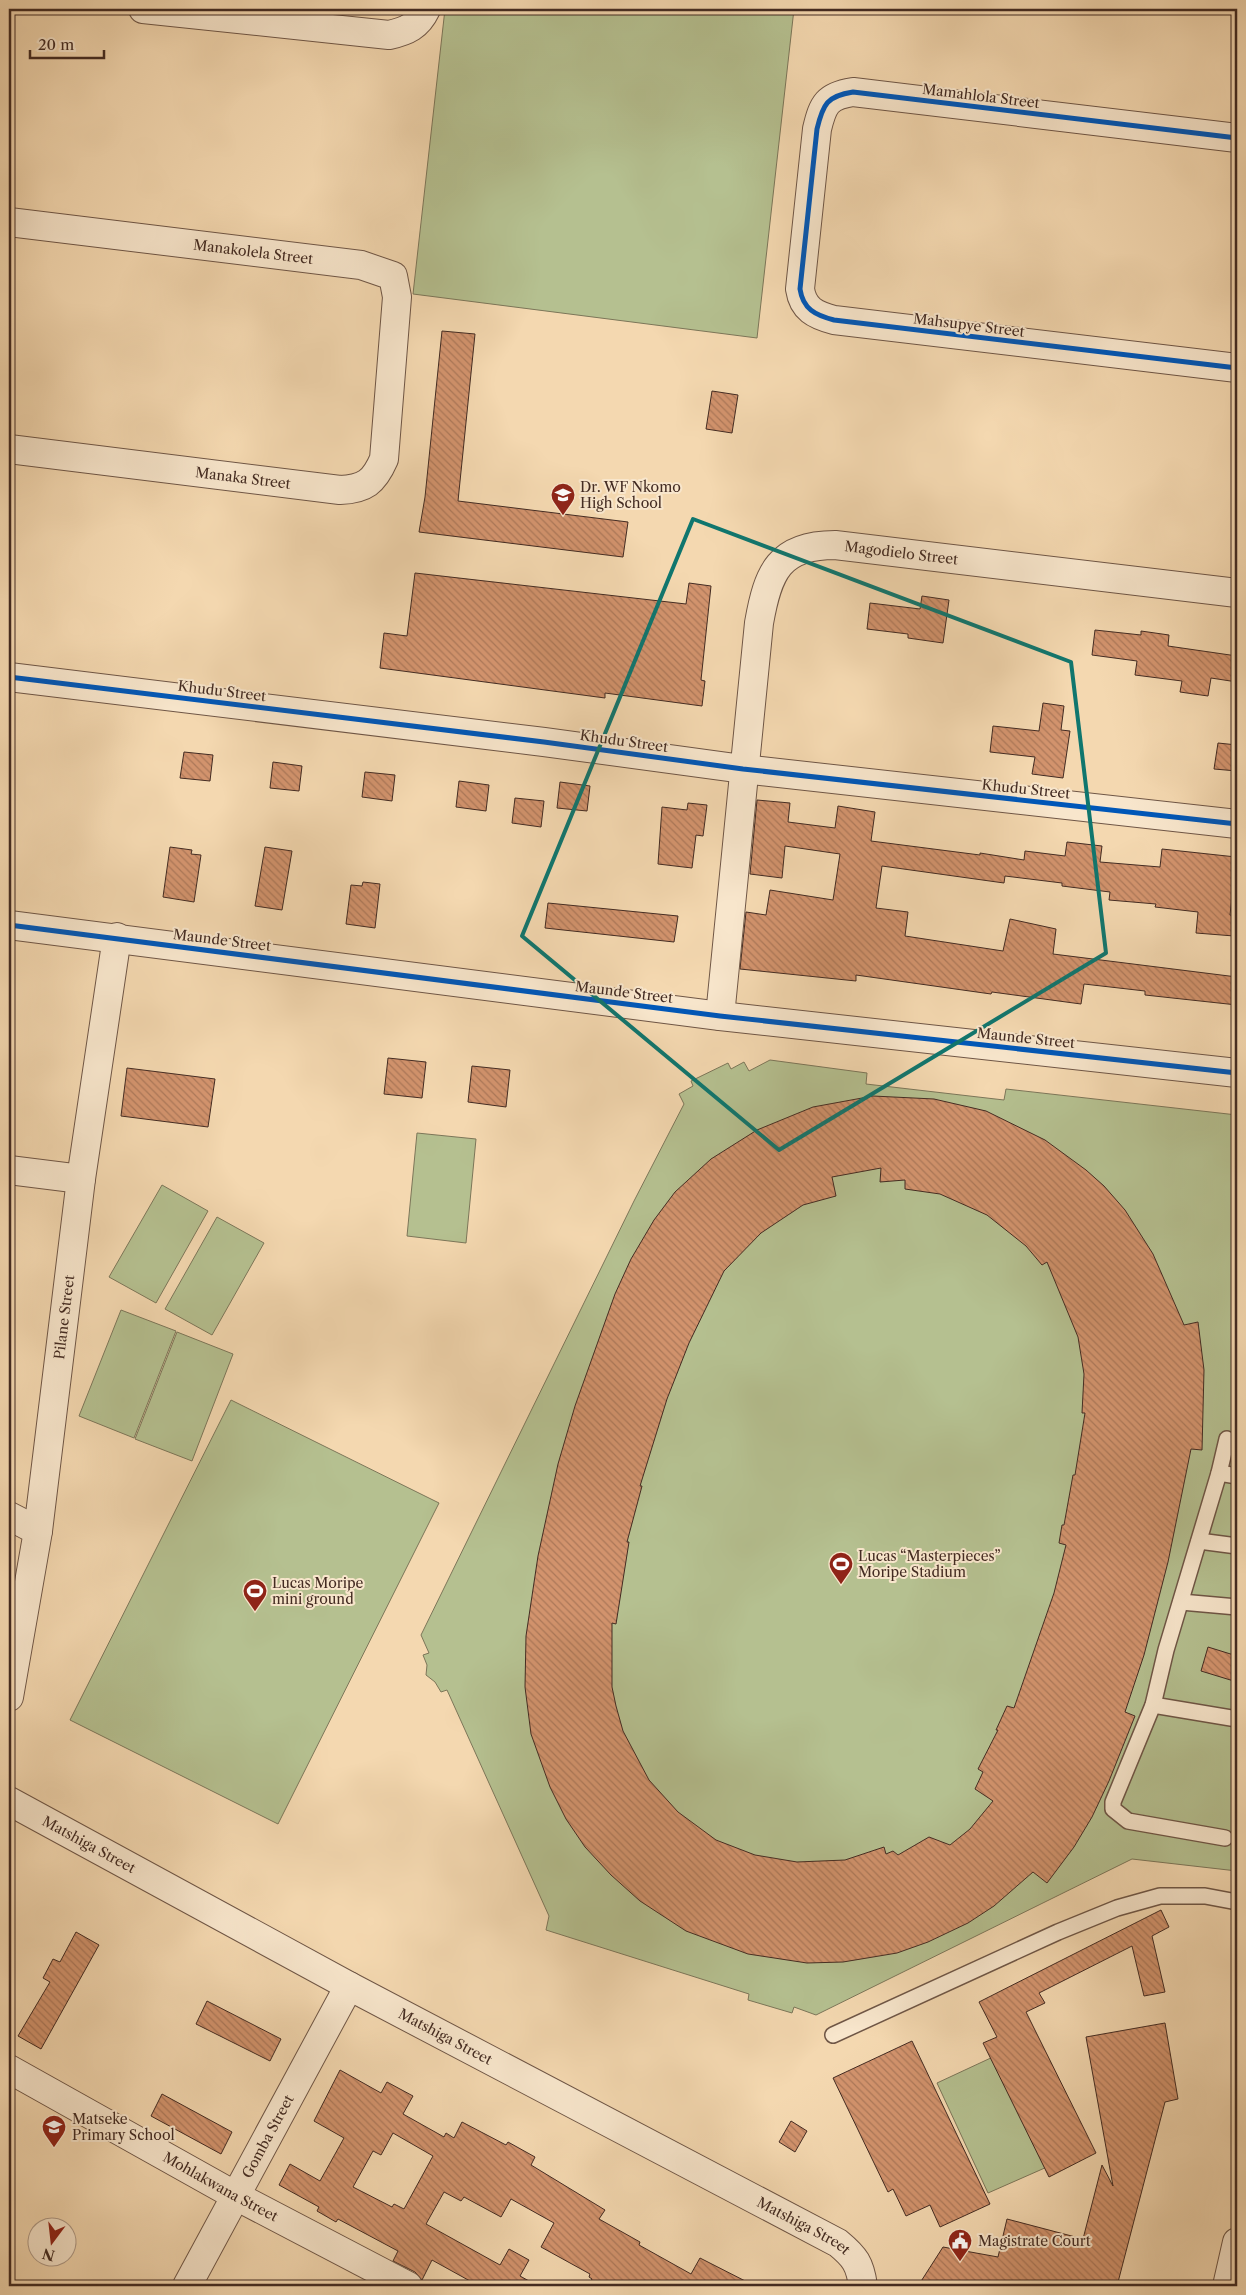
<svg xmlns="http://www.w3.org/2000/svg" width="1246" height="2295" font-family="'Libre Caslon Text',serif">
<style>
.pitch{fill:#b5c090;stroke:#7c7659}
.building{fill:url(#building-back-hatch);stroke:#432b22;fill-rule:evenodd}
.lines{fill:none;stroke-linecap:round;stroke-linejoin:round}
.service-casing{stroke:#6f5646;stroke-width:18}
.minor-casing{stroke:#6f5646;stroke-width:30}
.tertiary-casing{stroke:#6f5646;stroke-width:30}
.service{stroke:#f8e6cc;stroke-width:15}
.minor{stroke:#f8e6cc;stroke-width:28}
.tertiary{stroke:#f8e6cc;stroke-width:28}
.cycleway-casing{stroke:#f8e6cc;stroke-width:8}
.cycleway{stroke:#0057b8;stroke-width:5}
.marked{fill:none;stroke:#0f766e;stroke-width:4;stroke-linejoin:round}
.labels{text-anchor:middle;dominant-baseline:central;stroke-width:4;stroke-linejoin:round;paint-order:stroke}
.street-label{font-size:14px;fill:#432b22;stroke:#f8e6cc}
.poi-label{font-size:14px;fill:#432b22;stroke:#f8e6cc;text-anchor:start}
</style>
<defs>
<pattern id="building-back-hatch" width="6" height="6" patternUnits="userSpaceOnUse" patternTransform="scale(1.25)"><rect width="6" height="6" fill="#d2936d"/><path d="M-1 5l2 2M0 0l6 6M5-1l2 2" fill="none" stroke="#ac7859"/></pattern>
</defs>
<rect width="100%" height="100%" fill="#f4d8b0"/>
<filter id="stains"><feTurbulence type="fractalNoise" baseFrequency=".004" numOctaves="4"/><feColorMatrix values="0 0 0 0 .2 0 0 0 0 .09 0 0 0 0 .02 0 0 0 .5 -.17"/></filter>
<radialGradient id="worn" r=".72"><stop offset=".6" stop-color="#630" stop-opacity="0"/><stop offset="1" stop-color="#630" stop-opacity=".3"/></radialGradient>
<g class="pitch">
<path d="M 445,9 L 794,9 L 757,338 L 413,294 Z"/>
<path d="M 770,1060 L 867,1073 L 866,1084 L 1004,1100 L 1006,1089 L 1237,1115 L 1237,1871 L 1132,1859 L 816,2015 L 794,2007 L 792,2013 L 748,2000 L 749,1994 L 546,1930 L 549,1916 L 447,1690 L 441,1692 L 435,1682 L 426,1675 L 427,1665 L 423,1655 L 429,1653 L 421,1635 L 634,1201 L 684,1104 L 679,1094 L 693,1086 L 691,1081 L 728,1063 L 731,1069 L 744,1062 L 749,1071 Z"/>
<path d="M 417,1133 L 476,1139 L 466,1243 L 407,1236 Z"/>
<path d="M 162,1185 L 208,1211 L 156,1303 L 109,1277 Z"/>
<path d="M 217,1217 L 264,1243 L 212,1335 L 165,1309 Z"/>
<path d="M 121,1310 L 176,1331 L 134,1438 L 79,1416 Z"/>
<path d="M 177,1332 L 233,1354 L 192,1461 L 135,1439 Z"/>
<path d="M 231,1400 L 439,1503 L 278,1824 L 70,1720 Z"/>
<path d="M 995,2056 L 1047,2167 L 988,2193 L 937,2083 Z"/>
</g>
<g class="building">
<path d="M 442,331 L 475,334 L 458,501 L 628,522 L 623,557 L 419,532 L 425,497 Z"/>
<path d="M 712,391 L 738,395 L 732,433 L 706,429 Z"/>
<path d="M 415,573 L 686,604 L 689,583 L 711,586 L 701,680 L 705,681 L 702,706 L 605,693 L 605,698 L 380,668 L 384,633 L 407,636 Z"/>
<path d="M 922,596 L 949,600 L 943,643 L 908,638 L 908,634 L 867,629 L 870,603 L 920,609 Z"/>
<path d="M 1095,630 L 1141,635 L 1141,631 L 1169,635 L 1168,646 L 1237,656 L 1237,682 L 1211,678 L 1208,696 L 1180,692 L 1182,681 L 1135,675 L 1137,661 L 1092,655 Z"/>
<path d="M 1043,703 L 1064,706 L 1061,730 L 1070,731 L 1063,778 L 1032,774 L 1035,757 L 990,752 L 993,726 L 1039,731 Z"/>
<path d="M 1218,743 L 1237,745 L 1237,771 L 1214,769 Z"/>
<path d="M 184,752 L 213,755 L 210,781 L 180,778 Z"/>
<path d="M 273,762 L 302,766 L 299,791 L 270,788 Z"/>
<path d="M 365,772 L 395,775 L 392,801 L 362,797 Z"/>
<path d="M 459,781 L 489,785 L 486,811 L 456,807 Z"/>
<path d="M 560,782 L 590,786 L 587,811 L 557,808 Z"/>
<path d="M 515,798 L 544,801 L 541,827 L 512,823 Z"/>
<path d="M 757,800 L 790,803 L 788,822 L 835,828 L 838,806 L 875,812 L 871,841 L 980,855 L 980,853 L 1024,860 L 1025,851 L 1065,856 L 1067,842 L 1102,846 L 1100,862 L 1160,867 L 1162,849 L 1236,857 L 1230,915 L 1236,916 L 1234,936 L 1196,933 L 1198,912 L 1155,907 L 1156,904 L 1109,900 L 1110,892 L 1062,886 L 1062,883 L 1005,876 L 1004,883 L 882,866 L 876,908 L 908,912 L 905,936 L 1003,951 L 1010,919 L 1056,929 L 1053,954 L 1237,977 L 1237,1005 L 1145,995 L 1145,991 L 1084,984 L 1081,1004 L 992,992 L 991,994 L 856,975 L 856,981 L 740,969 L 746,912 L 766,915 L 770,890 L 833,900 L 840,854 L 785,846 L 782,878 L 750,874 Z"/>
<path d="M 688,803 L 707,805 L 703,836 L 696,835 L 692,868 L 658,864 L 662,807 L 687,810 Z"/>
<path d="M 170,847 L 192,850 L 191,854 L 201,855 L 194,902 L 163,897 Z"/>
<path d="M 265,847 L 292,851 L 282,910 L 255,906 Z"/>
<path d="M 363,882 L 380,884 L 375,928 L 346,924 L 351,885 L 362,886 Z"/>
<path d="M 548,903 L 678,916 L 674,942 L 545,928 Z"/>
<path d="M 388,1058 L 426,1062 L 422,1098 L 384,1094 Z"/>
<path d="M 472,1066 L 510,1070 L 506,1107 L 468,1102 Z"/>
<path d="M 127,1068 L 215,1079 L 208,1127 L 121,1116 Z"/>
<path d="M 873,1096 L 934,1099 L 986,1111 L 1045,1140 L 1086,1170 L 1104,1186 L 1125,1210 L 1153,1254 L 1184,1325 L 1198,1322 L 1204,1370 L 1202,1450 L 1191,1449 L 1168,1562 L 1144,1655 L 1125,1712 L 1135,1716 L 1109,1781 L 1092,1817 L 1074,1847 L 1047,1883 L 1033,1872 L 994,1906 L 968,1923 L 928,1942 L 897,1953 L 843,1962 L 807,1963 L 748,1954 L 686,1931 L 640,1901 L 611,1875 L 585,1847 L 566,1819 L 550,1787 L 531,1734 L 525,1687 L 526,1636 L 538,1556 L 558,1464 L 575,1406 L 615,1294 L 631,1259 L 654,1220 L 675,1192 L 711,1159 L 757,1130 L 813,1107 ZM 881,1168 L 880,1182 L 905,1180 L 905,1189 L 940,1194 L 987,1215 L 1026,1246 L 1042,1265 L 1047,1262 L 1078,1337 L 1084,1374 L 1082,1413 L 1085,1413 L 1075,1475 L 1073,1475 L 1064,1525 L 1062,1525 L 1059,1543 L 1066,1545 L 1054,1593 L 1014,1708 L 1007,1706 L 996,1730 L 998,1730 L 978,1769 L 983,1772 L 975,1789 L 993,1801 L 970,1829 L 950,1845 L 929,1837 L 898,1855 L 893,1851 L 886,1854 L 884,1847 L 845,1860 L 797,1862 L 755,1855 L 716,1840 L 678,1812 L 649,1780 L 623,1731 L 616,1706 L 612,1687 L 612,1623 L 616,1624 L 629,1542 L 627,1542 L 642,1486 L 640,1486 L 667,1399 L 689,1343 L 724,1271 L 761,1233 L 803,1205 L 836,1196 L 832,1177 Z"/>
<path d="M 1208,1647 L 1237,1656 L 1237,1682 L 1201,1671 Z"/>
<path d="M 1161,1910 L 1169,1927 L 1152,1936 L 1165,1992 L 1144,1996 L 1132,1946 L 1039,1993 L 1045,2003 L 1026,2012 L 1096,2153 L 1049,2177 L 983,2043 L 997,2037 L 979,2002 Z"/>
<path d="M 76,1932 L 99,1945 L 41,2049 L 18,2036 L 50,1982 L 43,1978 L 53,1959 L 60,1962 Z"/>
<path d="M 207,2001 L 281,2039 L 270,2061 L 196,2024 Z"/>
<path d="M 1165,2023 L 1178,2099 L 1165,2102 L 1117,2286 L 918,2286 L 943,2247 L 998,2257 L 1007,2219 L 1083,2239 L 1102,2165 L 1113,2186 L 1086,2037 Z"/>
<path d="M 912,2041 L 990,2204 L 940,2227 L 930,2205 L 906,2216 L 893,2189 L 888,2192 L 833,2078 Z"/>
<path d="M 340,2070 L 381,2093 L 387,2082 L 413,2096 L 403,2114 L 444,2137 L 446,2133 L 454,2138 L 462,2122 L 506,2145 L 508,2142 L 535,2157 L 531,2165 L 605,2210 L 599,2219 L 640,2242 L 639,2245 L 691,2274 L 700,2258 L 755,2286 L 588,2286 L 592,2279 L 589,2277 L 590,2274 L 541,2247 L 554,2223 L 511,2199 L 501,2217 L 464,2197 L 461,2201 L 444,2192 L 426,2224 L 500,2265 L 509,2249 L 529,2260 L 520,2276 L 538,2286 L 479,2286 L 432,2260 L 422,2280 L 415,2272 L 393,2261 L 398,2251 L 338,2219 L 336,2222 L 317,2211 L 319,2207 L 279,2185 L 290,2164 L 320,2181 L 344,2138 L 314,2121 ZM 393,2133 L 433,2156 L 404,2209 L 394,2204 L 392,2207 L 353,2187 L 373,2151 L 381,2155 Z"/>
<path d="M 162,2094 L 232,2132 L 221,2154 L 151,2116 Z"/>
<path d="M 791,2121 L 807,2131 L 795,2152 L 779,2142 Z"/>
</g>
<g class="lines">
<defs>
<g id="service">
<path d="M 1219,1473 L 1237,1476"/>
<path d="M 1199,1541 L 1237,1546"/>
<path d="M 1181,1602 L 1237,1607"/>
<path d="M 1153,1705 L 1237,1719"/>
<path d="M 1225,1838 L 1128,1821 L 1113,1809 L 1113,1802 L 1153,1705 L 1166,1650 L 1219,1473 L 1227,1439"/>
<path d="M 833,2035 L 1058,1932 L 1117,1908 L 1160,1896 L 1205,1896 L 1237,1902"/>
</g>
<g id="minor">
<path d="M 143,9 L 389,35 C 407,31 418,26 426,9"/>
<path d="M 1237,138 L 853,92 C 827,96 823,104 817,129 L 800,289 C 803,309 815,315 834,320 L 1237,368"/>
<path id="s1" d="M 9,222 L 361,265 L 393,276 L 397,297 L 384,459 C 374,482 365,489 340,490 L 9,449"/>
<path d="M 9,677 L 544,742 L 743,769 L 1237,824"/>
<path id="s2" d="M 720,1016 L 759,623 C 768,572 779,545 835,545 L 1237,593"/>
<path d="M 9,1170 L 81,1179"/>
<path d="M 9,1516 L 38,1531"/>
<path id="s3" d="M 9,1697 L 38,1531 L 81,1179 L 117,937"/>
<path id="s4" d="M 9,1801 L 349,1986 L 838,2243 C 855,2257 860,2264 863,2286"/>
<path id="s5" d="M 9,2069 L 236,2196 L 408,2286"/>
<path id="s6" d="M 187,2286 L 349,1986"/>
</g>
<g id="tertiary">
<path d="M 9,925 L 720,1016 L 1237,1073"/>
<path d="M 1227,2286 L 1237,2242"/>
</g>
</defs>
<use href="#service" class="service-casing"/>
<use href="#minor" class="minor-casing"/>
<use href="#tertiary" class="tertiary-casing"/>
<use href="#service" class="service"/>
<use href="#minor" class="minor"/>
<use href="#tertiary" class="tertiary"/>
<defs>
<g id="cycleway">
<path d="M 1237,138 L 853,92 C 827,96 823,104 817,129 L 800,289 C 803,309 815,315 834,320 L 1237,368"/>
<path d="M 9,677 L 544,742 L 743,769 L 1237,824"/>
<path d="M 9,925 L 720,1016 L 1237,1073"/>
</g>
</defs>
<use href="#cycleway" class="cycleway-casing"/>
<use href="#cycleway" class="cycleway"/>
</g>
<path class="marked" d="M 693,519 L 1071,662 L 1106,953 L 779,1150 L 522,936 Z"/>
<defs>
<symbol id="school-pin" viewBox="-11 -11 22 30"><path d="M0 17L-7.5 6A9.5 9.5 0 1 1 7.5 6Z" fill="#8f2418" stroke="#f8e6cc"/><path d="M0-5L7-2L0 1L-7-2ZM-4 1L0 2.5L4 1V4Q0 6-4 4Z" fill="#fff"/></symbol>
<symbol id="stadium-pin" viewBox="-11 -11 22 30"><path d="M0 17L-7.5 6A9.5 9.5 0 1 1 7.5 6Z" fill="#8f2418" stroke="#f8e6cc"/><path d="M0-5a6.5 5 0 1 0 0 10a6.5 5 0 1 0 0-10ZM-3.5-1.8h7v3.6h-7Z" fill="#fff"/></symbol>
<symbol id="civic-pin" viewBox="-11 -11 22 30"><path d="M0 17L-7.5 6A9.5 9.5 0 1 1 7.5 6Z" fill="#8f2418" stroke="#f8e6cc"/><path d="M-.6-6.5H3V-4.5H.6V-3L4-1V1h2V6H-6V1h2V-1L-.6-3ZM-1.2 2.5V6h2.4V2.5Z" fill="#fff"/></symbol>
</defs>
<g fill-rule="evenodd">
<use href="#school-pin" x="549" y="481" width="28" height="38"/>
<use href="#stadium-pin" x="827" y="1550" width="28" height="38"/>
<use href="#stadium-pin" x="241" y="1577" width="28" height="38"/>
<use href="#school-pin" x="40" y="2113" width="28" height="38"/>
<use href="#civic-pin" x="946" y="2227" width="28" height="38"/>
</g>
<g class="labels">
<g class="street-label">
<text transform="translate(981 96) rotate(7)">Mamahlola Street</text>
<text stroke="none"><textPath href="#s1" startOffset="246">Manakolela Street</textPath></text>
<text transform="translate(969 325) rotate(7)">Mahsupye Street</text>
<text transform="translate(243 478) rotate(7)">Manaka Street</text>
<text stroke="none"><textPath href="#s2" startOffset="585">Magodielo Street</textPath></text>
<text transform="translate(222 691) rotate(7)">Khudu Street</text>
<text transform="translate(624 741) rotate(8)">Khudu Street</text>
<text transform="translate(1026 789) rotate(6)">Khudu Street</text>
<text transform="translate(222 940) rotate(7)">Maunde Street</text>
<text transform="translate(624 992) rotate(7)">Maunde Street</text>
<text transform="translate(1026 1038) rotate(6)">Maunde Street</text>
<text stroke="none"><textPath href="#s3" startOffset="384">Pilane Street</textPath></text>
<text stroke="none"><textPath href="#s4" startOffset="91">Matshiga Street</textPath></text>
<text stroke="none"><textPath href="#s4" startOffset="496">Matshiga Street</textPath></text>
<text stroke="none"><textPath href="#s6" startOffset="170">Gomba Street</textPath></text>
<text stroke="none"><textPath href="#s5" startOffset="242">Mohlakwana Street</textPath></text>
<text stroke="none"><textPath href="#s4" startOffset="901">Matshiga Street</textPath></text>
</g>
<g class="poi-label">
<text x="580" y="487">Dr. WF Nkomo<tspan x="580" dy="16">High School</tspan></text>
<text x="858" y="1556">Lucas “Masterpieces”<tspan x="858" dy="16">Moripe Stadium</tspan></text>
<text x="272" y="1583">Lucas Moripe<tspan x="272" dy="16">mini ground</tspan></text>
<text x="72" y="2119">Matseke<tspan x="72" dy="16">Primary School</tspan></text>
<text x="978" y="2241">Magistrate Court</text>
</g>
</g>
<rect width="1246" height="2295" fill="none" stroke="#f4d8b0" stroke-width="30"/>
<rect x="10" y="10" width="1226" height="2275" fill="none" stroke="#432b22" stroke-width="2.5"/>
<rect x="15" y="15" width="1216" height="2265" fill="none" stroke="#432b22"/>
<g transform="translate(52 2242) rotate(195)"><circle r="24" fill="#f8e6cc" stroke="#b09b88"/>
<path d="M0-4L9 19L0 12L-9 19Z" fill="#8f2418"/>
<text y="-8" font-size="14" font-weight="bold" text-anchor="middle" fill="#432b22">N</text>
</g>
<path d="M30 50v8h74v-8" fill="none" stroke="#432b22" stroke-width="2.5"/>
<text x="38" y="50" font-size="15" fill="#432b22" stroke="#f8e6cc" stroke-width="4" paint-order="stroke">20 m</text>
<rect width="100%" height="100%" filter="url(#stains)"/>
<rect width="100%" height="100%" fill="url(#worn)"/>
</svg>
